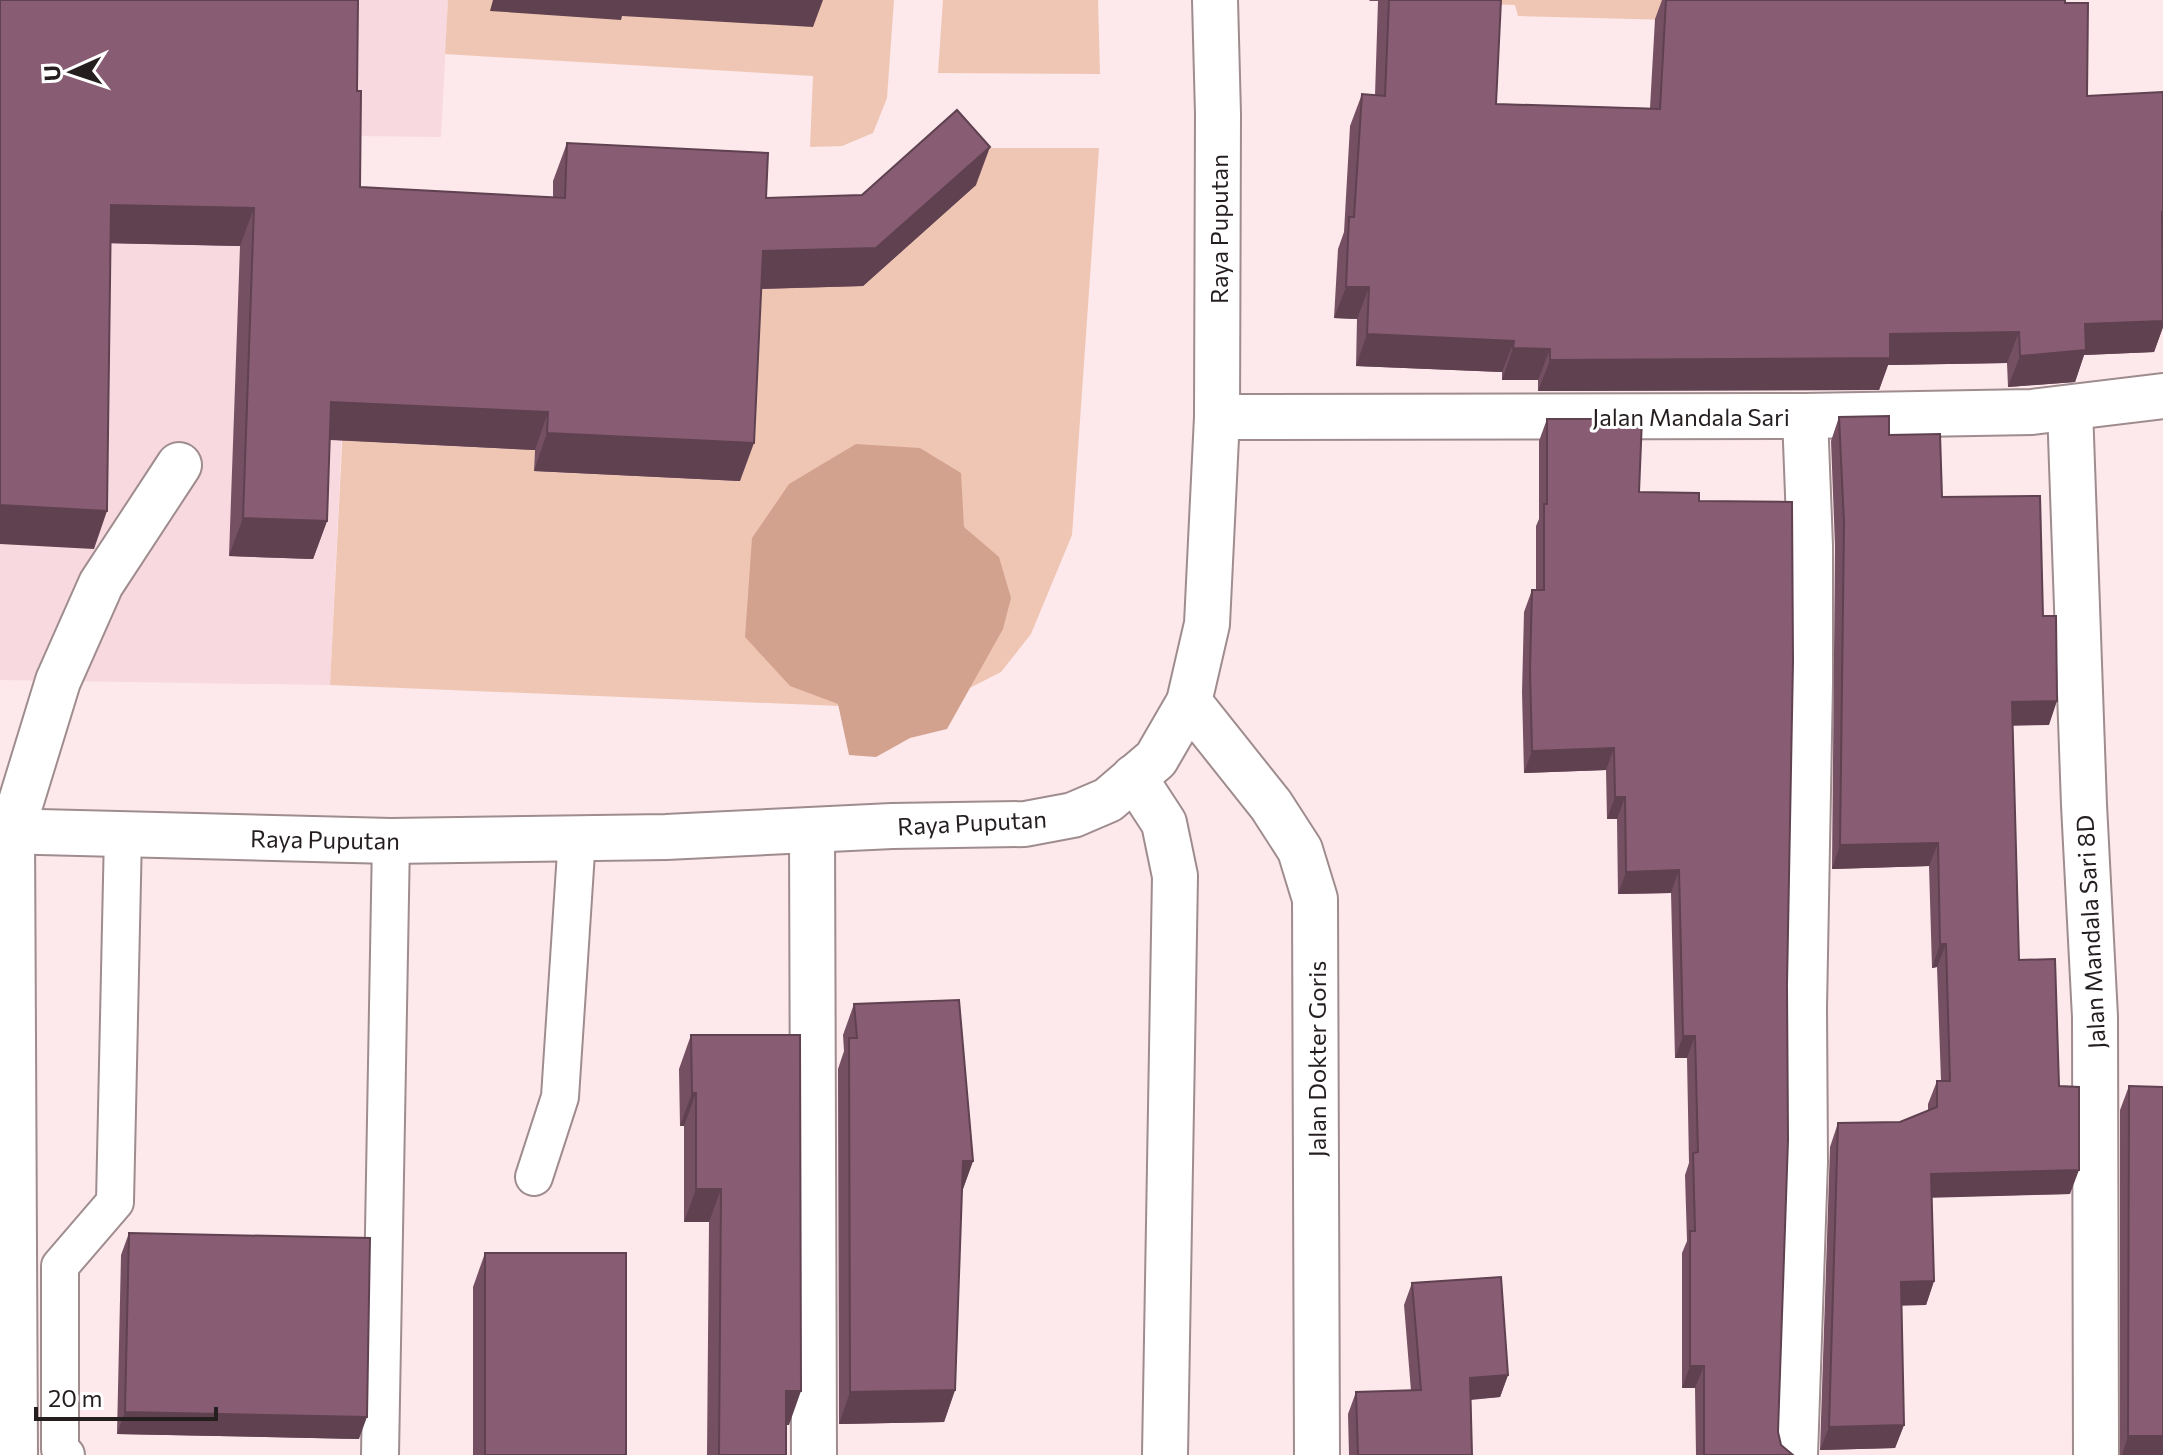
<svg xmlns="http://www.w3.org/2000/svg" width="2163" height="1455" font-family="Commissioner,sans-serif">
<style>
.built{fill:#f7d9df}
.green{fill:#efc6b4}
.forest{fill:#d2a28e}
.lines{fill:none;stroke-linecap:round;stroke-linejoin:round}
.service-casing{stroke:#9f8c8f;stroke-width:40}
.minor-casing{stroke:#9f8c8f;stroke-width:48}
.secondary-casing{stroke:#9f8c8f;stroke-width:48}
.service{stroke:#fff;stroke-width:36}
.minor{stroke:#fff;stroke-width:44}
.secondary{stroke:#fff;stroke-width:44}
.wall{fill:#755063}
.shaded-wall{fill:#5f4150}
.building{fill:#885d73;stroke:#5f4150;stroke-width:2}
.labels{text-anchor:middle;dominant-baseline:central;stroke-width:6;stroke-linejoin:round;paint-order:stroke}
.street-label{font-size:24px;fill:#251e1f;stroke:#fff}
</style>
<rect width="100%" height="100%" fill="#fde8eb"/>
<path class="built" d="M 0,0 L 448,0 L 441,137 L 356,136 L 330,685 L 0,680 Z"/>
<g class="green">
<path d="M 448,0 L 894,0 L 887,98 L 873,133 L 842,146 L 810,147 L 813,76 L 445,54 Z"/>
<path d="M 943,0 L 1098,0 L 1100,74 L 938,73 Z"/>
<path d="M 1486,0 L 1673,0 L 1673,20 L 1518,16 L 1515,5 L 1485,4 Z"/>
<path d="M 943,148 L 1099,148 L 1072,535 L 1031,634 L 1001,672 L 954,696 L 888,708 L 330,685 L 353,226 L 389,443 L 535,450 L 534,471 L 740,481 L 753,213 L 790,288 Z"/>
</g>
<path class="forest" d="M 856,444 L 920,448 L 961,473 L 964,527 L 999,557 L 1011,598 L 1003,629 L 947,729 L 910,738 L 876,757 L 849,755 L 838,704 L 790,686 L 745,637 L 752,538 L 789,484 Z"/>
<g class="lines">
<defs>
<g id="service">
<path d="M 534,1177 L 560,1097 L 577,837"/>
<path d="M 66,1455 L 60,1449 L 60,1266 L 115,1202 L 123,834"/>
<path d="M 380,1455 L 391,841"/>
</g>
<g id="minor">
<path d="M 2070,408 L 2084,805 L 2095,1017 L 2096,1455"/>
<path d="M 1217,417 L 1805,416 L 2032,412 L 2163,396"/>
<path d="M 1189,702 L 1271,805 L 1300,850 L 1315,899 L 1317,1455"/>
<path d="M 1134,777 L 1164,823 L 1175,876 L 1165,1455"/>
<path d="M 812,830 L 814,1455"/>
<path d="M 15,1455 L 12,831 L 58,681 L 101,584 L 179,465"/>
<path d="M 1795,1455 L 1805,1162 L 1804,1008 L 1810,683 L 1810,546 L 1805,416"/>
</g>
<path id="secondary" d="M 0,831 L 391,841 L 666,837 L 892,826 L 1025,824 L 1073,815 L 1108,800 L 1156,759 L 1189,702 L 1207,624 L 1217,417 L 1218,114 L 1215,0"/>
</defs>
<use href="#service" class="service-casing"/>
<use href="#minor" class="minor-casing"/>
<use href="#secondary" class="secondary-casing"/>
<use href="#service" class="service"/>
<use href="#minor" class="minor"/>
<use href="#secondary" class="secondary"/>
</g>
<g class="wall">
<path d="M 0,0 L 357,91 L 360,187 L 553,197 L 553,181 L 567,143 L 766,198 L 862,195 L 976,185 L 863,286 L 762,289 L 740,481 L 534,471 L 535,450 L 330,440 L 327,521 L 313,559 L 229,556 L 240,246 L 111,243 L 94,549 Z"/>
<path d="M 1370,0 L 1501,0 L 1496,104 L 1650,108 L 1655,19 L 1662,0 L 2065,0 L 2087,96 L 2163,321 L 2163,327 L 2154,352 L 2084,355 L 2075,382 L 2008,387 L 2007,363 L 1888,365 L 1879,390 L 1538,391 L 1538,380 L 1502,380 L 1502,372 L 1356,366 L 1357,319 L 1334,318 L 1338,249 L 1344,232 L 1350,126 L 1362,94 L 1375,95 L 1378,1 L 1369,1 Z"/>
<path d="M 1839,417 L 1889,435 L 2043,616 L 2049,725 L 2012,725 L 2019,960 L 2059,1086 L 2070,1194 L 1932,1197 L 1934,1281 L 1926,1305 L 1901,1305 L 1904,1425 L 1895,1448 L 1820,1450 L 1830,1147 L 1838,1123 L 1900,1122 L 1928,1111 L 1928,1104 L 1937,1081 L 1941,1081 L 1937,967 L 1932,968 L 1929,866 L 1832,869 L 1835,546 L 1831,441 Z"/>
<path d="M 1547,419 L 1639,492 L 1699,501 L 1778,1432 L 1781,1445 L 1793,1455 L 1696,1455 L 1695,1388 L 1682,1388 L 1682,1253 L 1687,1241 L 1685,1175 L 1689,1163 L 1687,1058 L 1675,1058 L 1671,893 L 1618,894 L 1617,819 L 1607,819 L 1606,770 L 1524,773 L 1522,692 L 1524,612 L 1532,590 L 1536,590 L 1536,526 L 1539,519 L 1539,441 Z"/>
<path d="M 854,1004 L 973,1161 L 962,1191 L 955,1390 L 944,1422 L 839,1424 L 838,1069 L 844,1051 L 843,1035 Z"/>
<path d="M 691,1035 L 789,1425 L 786,1425 L 786,1455 L 707,1455 L 709,1222 L 684,1222 L 684,1126 L 680,1126 L 679,1069 Z"/>
<path d="M 2129,1086 L 2163,1455 L 2120,1455 L 2120,1110 Z"/>
<path d="M 129,1233 L 359,1439 L 117,1434 L 121,1255 Z"/>
<path d="M 485,1253 L 626,1455 L 473,1455 L 473,1287 Z"/>
<path d="M 1412,1283 L 1508,1375 L 1500,1397 L 1471,1400 L 1472,1455 L 1349,1455 L 1348,1414 L 1356,1392 L 1411,1391 L 1404,1305 Z"/>
</g>
<g class="shaded-wall">
<path d="M 493,0 L 823,0 L 813,27 L 622,16 L 621,20 L 490,11 Z"/>
<path d="M 990,147 L 976,185 L 863,286 L 750,289 L 763,251 Z"/>
<path d="M 111,205 L 254,208 L 240,246 L 98,243 Z"/>
<path d="M 1346,287 L 1369,287 L 1357,319 L 1334,318 Z"/>
<path d="M 2163,321 L 2163,327 L 2154,352 L 2084,355 L 2075,382 L 2008,387 L 2020,356 L 2085,324 Z"/>
<path d="M 2019,332 L 2007,363 L 1888,365 L 1879,390 L 1538,391 L 1550,360 L 1890,334 Z"/>
<path d="M 1367,334 L 1514,341 L 1502,372 L 1356,366 Z"/>
<path d="M 1513,348 L 1550,349 L 1538,380 L 1502,380 Z"/>
<path d="M 331,402 L 548,412 L 535,450 L 317,439 Z"/>
<path d="M 547,433 L 754,443 L 740,481 L 534,471 Z"/>
<path d="M 0,505 L 107,511 L 94,549 L 0,544 Z"/>
<path d="M 243,518 L 327,521 L 313,559 L 229,556 Z"/>
<path d="M 2057,701 L 2049,725 L 2003,726 L 2012,702 Z"/>
<path d="M 1614,748 L 1606,770 L 1524,773 L 1532,751 Z"/>
<path d="M 1615,797 L 1625,797 L 1617,819 L 1607,819 Z"/>
<path d="M 1938,843 L 1929,866 L 1832,869 L 1840,845 Z"/>
<path d="M 1679,870 L 1671,893 L 1618,894 L 1626,872 Z"/>
<path d="M 1940,944 L 1946,944 L 1937,967 L 1932,968 Z"/>
<path d="M 1683,1036 L 1695,1036 L 1687,1058 L 1675,1058 Z"/>
<path d="M 692,1093 L 696,1093 L 684,1126 L 680,1126 Z"/>
<path d="M 963,1161 L 973,1161 L 962,1192 Z"/>
<path d="M 2079,1170 L 2070,1194 L 1923,1198 L 1931,1174 Z"/>
<path d="M 696,1189 L 721,1189 L 709,1222 L 684,1222 Z"/>
<path d="M 1934,1281 L 1926,1305 L 1892,1306 L 1901,1282 Z"/>
<path d="M 1690,1366 L 1704,1366 L 1695,1388 L 1682,1388 Z"/>
<path d="M 1508,1375 L 1500,1397 L 1462,1400 L 1470,1378 Z"/>
<path d="M 955,1390 L 944,1422 L 839,1424 L 850,1392 Z"/>
<path d="M 786,1391 L 801,1391 L 789,1425 L 774,1425 Z"/>
<path d="M 125,1412 L 367,1417 L 359,1439 L 117,1434 Z"/>
<path d="M 1904,1425 L 1895,1448 L 1820,1450 L 1829,1427 Z"/>
<path d="M 2128,1436 L 2163,1436 L 2163,1455 L 2122,1455 Z"/>
</g>
<g class="building">
<path d="M 0,0 L 358,0 L 357,91 L 361,91 L 360,187 L 565,198 L 567,143 L 768,153 L 766,198 L 862,195 L 957,110 L 990,147 L 876,248 L 763,251 L 754,443 L 547,433 L 548,412 L 331,402 L 327,521 L 243,518 L 254,208 L 111,205 L 107,511 L 0,505 Z"/>
<path d="M 1389,0 L 1501,0 L 1496,104 L 1660,109 L 1666,0 L 2065,0 L 2065,3 L 2088,3 L 2087,96 L 2163,92 L 2163,212 L 2162,212 L 2163,321 L 2085,324 L 2086,350 L 2020,356 L 2019,332 L 1890,334 L 1890,358 L 1550,360 L 1550,349 L 1513,348 L 1514,341 L 1367,334 L 1369,287 L 1346,287 L 1349,217 L 1354,217 L 1362,94 L 1385,96 Z"/>
<path d="M 1889,416 L 1889,435 L 1940,434 L 1942,497 L 2040,496 L 2043,616 L 2056,616 L 2057,701 L 2012,702 L 2019,960 L 2055,959 L 2059,1086 L 2079,1087 L 2079,1170 L 1931,1174 L 1934,1281 L 1901,1282 L 1904,1425 L 1829,1427 L 1838,1123 L 1900,1122 L 1937,1107 L 1937,1081 L 1950,1081 L 1946,944 L 1940,944 L 1938,843 L 1840,845 L 1844,523 L 1839,417 Z"/>
<path d="M 1547,419 L 1642,419 L 1639,492 L 1699,493 L 1699,501 L 1792,502 L 1793,661 L 1787,985 L 1788,1140 L 1778,1432 L 1781,1445 L 1793,1455 L 1704,1455 L 1704,1366 L 1690,1366 L 1690,1231 L 1695,1231 L 1693,1153 L 1698,1152 L 1695,1036 L 1683,1036 L 1679,870 L 1626,872 L 1625,797 L 1615,797 L 1614,748 L 1532,751 L 1530,670 L 1532,590 L 1544,590 L 1544,504 L 1547,504 Z"/>
<path d="M 959,1000 L 973,1161 L 963,1161 L 955,1390 L 850,1392 L 849,1038 L 857,1038 L 854,1004 Z"/>
<path d="M 691,1035 L 800,1035 L 801,1391 L 786,1391 L 786,1455 L 719,1455 L 721,1189 L 696,1189 L 696,1093 L 692,1093 Z"/>
<path d="M 2129,1086 L 2163,1087 L 2163,1436 L 2128,1436 Z"/>
<path d="M 129,1233 L 370,1238 L 367,1417 L 125,1412 Z"/>
<rect x="485" y="1253" width="141" height="202"/>
<path d="M 1501,1277 L 1508,1375 L 1470,1378 L 1472,1455 L 1358,1455 L 1356,1392 L 1421,1390 L 1412,1283 Z"/>
</g>
<g class="labels">
<g class="street-label">
<text transform="translate(1218 229) rotate(-90)">Raya Puputan</text>
<text x="1691" y="416">Jalan Mandala Sari</text>
<text transform="translate(972 822) rotate(-3)">Raya Puputan</text>
<text transform="translate(325 839) rotate(1)">Raya Puputan</text>
<text transform="translate(2090 932) rotate(-93)">Jalan Mandala Sari 8D</text>
<text transform="translate(1316 1059) rotate(-90)">Jalan Dokter Goris</text>
</g>
</g>
<g transform="translate(72 72) rotate(267)" stroke="#ffffff" stroke-width="6" paint-order="stroke">
<path d="M0-6L14 30L0 20L-14 30Z" fill="#251e1f"/>
<text y="-12" font-size="22" font-weight="bold" text-anchor="middle" fill="#251e1f">U</text>
</g>
<path d="M36 1407v12h180v-12" fill="none" stroke="#251e1f" stroke-width="4"/>
<text x="48" y="1407" font-size="24" fill="#251e1f" stroke="#ffffff" stroke-width="6" paint-order="stroke">20 m</text>
</svg>
